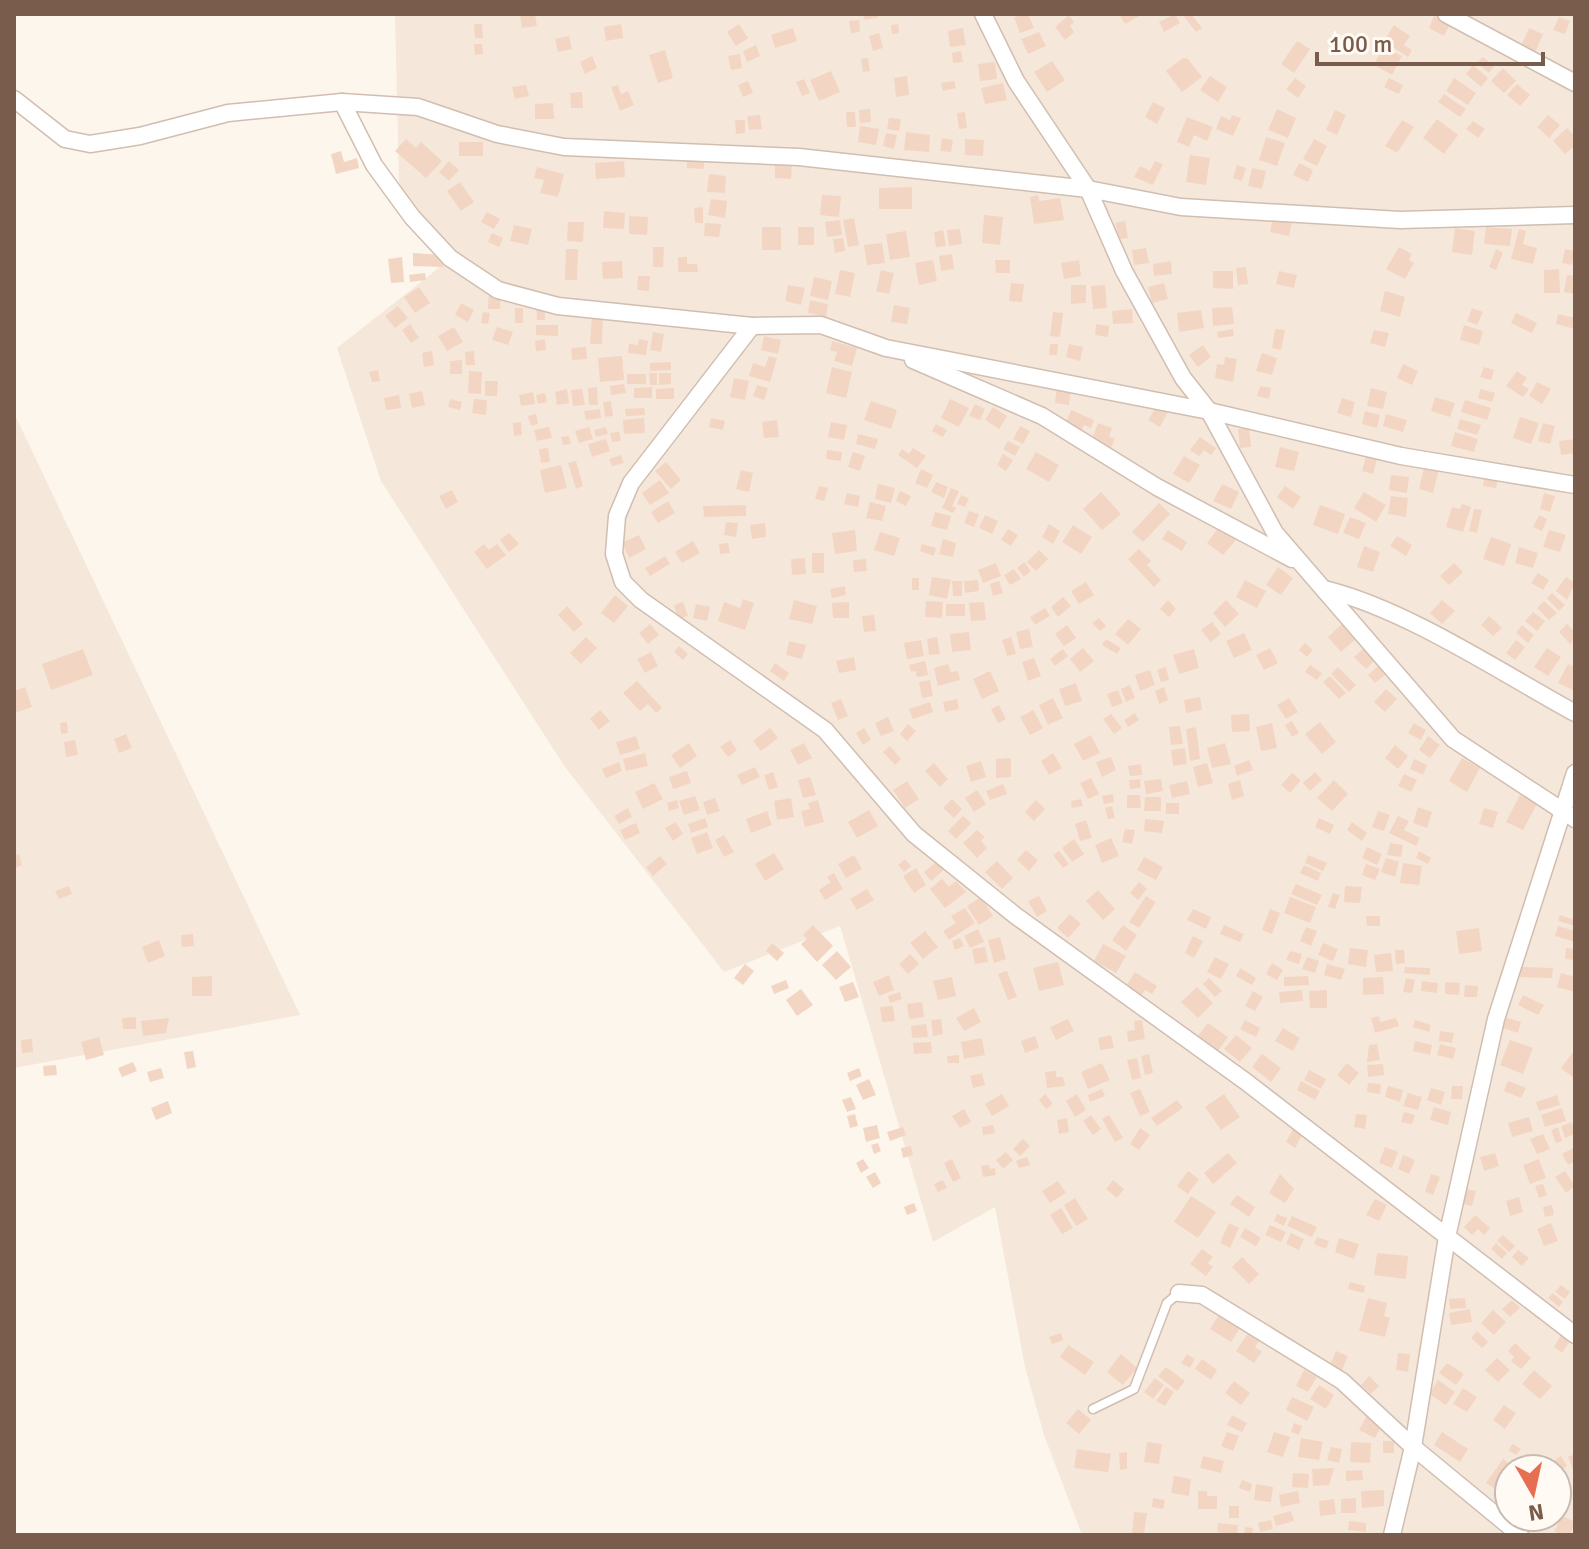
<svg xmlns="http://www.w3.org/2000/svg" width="1589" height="1549" font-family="Signika,sans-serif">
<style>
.residential{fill:#f5e8da;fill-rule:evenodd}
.building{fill:#f3d5c3}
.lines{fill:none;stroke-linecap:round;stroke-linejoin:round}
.lane-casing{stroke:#d1beb0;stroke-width:11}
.street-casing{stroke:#d1beb0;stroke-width:19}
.lane{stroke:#fff;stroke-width:8}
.street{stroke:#fff;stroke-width:16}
</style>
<rect width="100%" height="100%" fill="#fdf6ec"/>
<g class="residential">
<path d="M 395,14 L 1575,14 L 1575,1535 L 1082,1535 L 1044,1435 L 1025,1367 L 995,1207 L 933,1242 L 840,926 L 724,972 L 565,767 L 381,481 L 337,348 L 450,259 L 399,183 ZM 1509,1469 L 1557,1469 L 1557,1517 L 1509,1517 Z"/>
<path d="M 14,413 L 300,1015 L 14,1068 Z"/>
</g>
<g class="building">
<path d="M 528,14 L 535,14 L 537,26 L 522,28 L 520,15 Z"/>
<path d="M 863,14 L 878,14 L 878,17 L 865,20 Z"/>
<path d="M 1028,14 L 1034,28 L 1020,33 L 1014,17 Z"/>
<path d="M 1119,14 L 1143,14 L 1125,24 Z"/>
<path d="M 1175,14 L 1180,23 L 1164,32 L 1159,22 Z"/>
<path d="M 1182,14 L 1191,14 L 1202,28 L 1196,32 Z"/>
<path d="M 1069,15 L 1074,22 L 1070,26 L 1074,32 L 1065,40 L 1055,27 Z"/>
<path d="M 1434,16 L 1450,24 L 1444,36 L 1429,28 Z"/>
<path d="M 1559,17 L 1570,21 L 1565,34 L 1553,30 Z"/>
<path d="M 859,20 L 860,32 L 851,33 L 849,21 Z"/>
<path d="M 474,24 L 482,24 L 483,38 L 475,38 Z"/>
<path d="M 621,24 L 623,38 L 606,41 L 604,27 Z"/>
<path d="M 739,24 L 748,38 L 736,46 L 727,32 Z"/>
<path d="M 898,24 L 899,33 L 892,34 L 891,25 Z"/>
<path d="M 1394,25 L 1410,36 L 1404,45 L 1412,50 L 1408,57 L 1384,41 Z"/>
<path d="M 793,28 L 797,41 L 775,48 L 771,35 Z"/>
<path d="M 963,28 L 966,45 L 950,47 L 948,31 Z"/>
<path d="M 1529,28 L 1543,34 L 1535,53 L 1521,46 Z"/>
<path d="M 1039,32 L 1046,46 L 1028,54 L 1021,39 Z"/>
<path d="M 879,33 L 883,48 L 873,51 L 869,36 Z"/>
<path d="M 1354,34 L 1367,41 L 1362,51 L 1349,44 Z"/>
<path d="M 569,36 L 572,49 L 558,52 L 555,39 Z"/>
<path d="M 1297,41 L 1310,49 L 1294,73 L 1281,64 Z"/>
<path d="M 474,44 L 482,44 L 483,54 L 475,55 Z"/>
<path d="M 756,45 L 760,56 L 747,62 L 743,51 Z"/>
<path d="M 1383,47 L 1402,56 L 1392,75 L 1374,65 Z"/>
<path d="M 665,50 L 673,78 L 658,83 L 649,55 Z"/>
<path d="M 961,51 L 963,62 L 953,63 L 952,53 Z"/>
<path d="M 740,54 L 742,68 L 731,70 L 728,56 Z"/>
<path d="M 592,56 L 597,68 L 585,74 L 580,62 Z"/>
<path d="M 1483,57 L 1494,66 L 1489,73 L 1477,63 Z"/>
<path d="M 868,58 L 870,71 L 863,72 L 861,59 Z"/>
<path d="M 1183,58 L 1188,59 L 1202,77 L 1182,92 L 1166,71 Z"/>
<path d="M 1052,61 L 1065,80 L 1047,92 L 1034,72 Z"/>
<path d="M 995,62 L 997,79 L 980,81 L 978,64 Z"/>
<path d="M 1473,65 L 1488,78 L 1481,87 L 1466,74 Z"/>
<path d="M 1503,68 L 1516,81 L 1504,93 L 1491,81 Z"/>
<path d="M 831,71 L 840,92 L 819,101 L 810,80 Z"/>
<path d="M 907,76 L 909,95 L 896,97 L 894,78 Z"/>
<path d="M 1210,76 L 1227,87 L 1218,102 L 1200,90 Z"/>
<path d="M 1295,78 L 1306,86 L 1298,98 L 1286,89 Z"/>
<path d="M 1389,78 L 1403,85 L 1399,94 L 1384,87 Z"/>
<path d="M 1454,78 L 1476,93 L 1468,105 L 1446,91 Z"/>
<path d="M 804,79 L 810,93 L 802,96 L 796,82 Z"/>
<path d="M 748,81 L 753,93 L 743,97 L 738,85 Z"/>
<path d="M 954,81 L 956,88 L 943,91 L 941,83 Z"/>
<path d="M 1003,83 L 1007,100 L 985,104 L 981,88 Z"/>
<path d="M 1517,84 L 1530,95 L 1520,106 L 1507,95 Z"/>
<path d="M 526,85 L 529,96 L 515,99 L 512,87 Z"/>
<path d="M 618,85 L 621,94 L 628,91 L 634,105 L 620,111 L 611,87 Z"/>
<path d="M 582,92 L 583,108 L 571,108 L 570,93 Z"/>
<path d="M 1444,94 L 1466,109 L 1460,117 L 1438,102 Z"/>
<path d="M 1153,102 L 1165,108 L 1157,124 L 1145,117 Z"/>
<path d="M 553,103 L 554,119 L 535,119 L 535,104 Z"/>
<path d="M 870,109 L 871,122 L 860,123 L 859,110 Z"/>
<path d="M 1277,109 L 1296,118 L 1288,138 L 1268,130 Z"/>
<path d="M 1335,110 L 1346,115 L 1337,135 L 1326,130 Z"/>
<path d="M 846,112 L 855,112 L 856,127 L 847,127 Z"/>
<path d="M 965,112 L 967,128 L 959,129 L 957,113 Z"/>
<path d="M 760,115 L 762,129 L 749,130 L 747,116 Z"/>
<path d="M 1232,115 L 1241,118 L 1233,136 L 1216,129 L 1221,116 L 1230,120 Z"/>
<path d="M 1548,115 L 1560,125 L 1549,138 L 1537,127 Z"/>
<path d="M 1187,117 L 1213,127 L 1207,141 L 1194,135 L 1189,147 L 1177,142 Z"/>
<path d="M 889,118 L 901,119 L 899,131 L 887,129 Z"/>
<path d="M 1437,119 L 1458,135 L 1444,154 L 1423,138 Z"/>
<path d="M 735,120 L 745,120 L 745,133 L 736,134 Z"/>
<path d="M 1402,120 L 1414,127 L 1397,153 L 1385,146 Z"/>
<path d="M 1473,121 L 1485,129 L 1478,138 L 1466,129 Z"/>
<path d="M 860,126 L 879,129 L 876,145 L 858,142 Z"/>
<path d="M 1567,128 L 1575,136 L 1575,146 L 1565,154 L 1553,141 Z"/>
<path d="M 906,132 L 930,135 L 929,152 L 904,150 Z"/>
<path d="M 886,133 L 897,135 L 894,149 L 883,146 Z"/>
<path d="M 1266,137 L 1285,143 L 1277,166 L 1259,160 Z"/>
<path d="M 942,138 L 953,140 L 951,152 L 940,151 Z"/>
<path d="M 406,139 L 416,148 L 421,142 L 442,161 L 426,178 L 395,151 Z"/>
<path d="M 965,139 L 984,140 L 983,156 L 965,155 Z"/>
<path d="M 1314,139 L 1327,146 L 1317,166 L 1303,159 Z"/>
<rect x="459" y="142" width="24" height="14"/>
<path d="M 341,151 L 344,162 L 357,158 L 359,168 L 336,174 L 331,154 Z"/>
<path d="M 687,152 L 704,152 L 704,169 L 687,168 Z"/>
<path d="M 1190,155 L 1210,158 L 1206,185 L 1186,182 Z"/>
<path d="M 775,160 L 792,161 L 791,179 L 775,178 Z"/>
<path d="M 449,161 L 459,170 L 449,181 L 439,172 Z"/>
<path d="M 624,161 L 625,177 L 596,179 L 595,163 Z"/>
<path d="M 1155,161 L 1163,164 L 1153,185 L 1134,177 L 1140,166 L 1150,171 Z"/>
<path d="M 1299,163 L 1313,170 L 1308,182 L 1293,175 Z"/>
<path d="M 1237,165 L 1246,168 L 1242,181 L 1233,178 Z"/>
<path d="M 537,167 L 564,174 L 558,197 L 540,193 L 544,180 L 534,178 Z"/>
<path d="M 1252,168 L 1266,171 L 1262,189 L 1248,186 Z"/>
<path d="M 709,174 L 726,176 L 725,193 L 707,192 Z"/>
<path d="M 460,182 L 474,202 L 461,211 L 447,191 Z"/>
<path d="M 912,187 L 912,209 L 879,209 L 879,188 Z"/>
<path d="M 822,195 L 841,196 L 839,217 L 820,215 Z"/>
<path d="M 1038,195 L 1039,201 L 1060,198 L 1064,220 L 1034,224 L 1030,197 Z"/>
<path d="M 711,199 L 727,201 L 725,218 L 708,215 Z"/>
<path d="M 703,207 L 703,223 L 695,223 L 694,208 Z"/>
<path d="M 604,211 L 625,213 L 624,229 L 603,228 Z"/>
<path d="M 487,212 L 500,219 L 494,229 L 481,222 Z"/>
<path d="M 984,215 L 1003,217 L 1000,245 L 982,243 Z"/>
<path d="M 629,216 L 648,217 L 647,235 L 629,234 Z"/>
<path d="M 854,218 L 859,245 L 848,247 L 843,220 Z"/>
<path d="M 1273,218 L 1292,221 L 1289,236 L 1270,232 Z"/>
<path d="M 840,220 L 842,235 L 827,237 L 825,222 Z"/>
<path d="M 1125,221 L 1128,238 L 1119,239 L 1115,223 Z"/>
<path d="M 568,222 L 584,222 L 583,242 L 567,241 Z"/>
<path d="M 705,223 L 721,224 L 719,237 L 704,236 Z"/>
<path d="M 514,225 L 532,229 L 528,245 L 510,241 Z"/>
<rect x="762" y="227" width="19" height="23"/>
<rect x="798" y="227" width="16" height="18"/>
<path d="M 1486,227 L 1512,229 L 1510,246 L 1484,244 Z"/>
<path d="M 1455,228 L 1475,231 L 1472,255 L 1452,252 Z"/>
<path d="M 960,229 L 962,244 L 949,246 L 947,230 Z"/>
<path d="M 1519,229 L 1526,231 L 1523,244 L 1537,248 L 1533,264 L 1511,259 Z"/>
<path d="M 943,230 L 946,246 L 936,247 L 934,232 Z"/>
<path d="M 906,231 L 910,257 L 890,260 L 886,234 Z"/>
<path d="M 492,233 L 503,238 L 499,247 L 488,242 Z"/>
<path d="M 843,238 L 845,251 L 835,253 L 833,239 Z"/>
<path d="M 882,243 L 885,263 L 867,265 L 864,245 Z"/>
<path d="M 653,247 L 664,247 L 663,267 L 653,267 Z"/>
<path d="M 1399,247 L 1412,254 L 1409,260 L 1414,263 L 1405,279 L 1386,269 Z"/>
<path d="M 1146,248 L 1149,263 L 1134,265 L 1132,250 Z"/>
<path d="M 566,249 L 578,249 L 577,280 L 565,280 Z"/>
<path d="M 1496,249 L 1503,253 L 1496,270 L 1489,267 Z"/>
<path d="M 1565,249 L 1575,251 L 1572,265 L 1562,263 Z"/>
<path d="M 413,253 L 444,255 L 443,267 L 413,266 Z"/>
<path d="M 952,254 L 954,269 L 941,271 L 939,256 Z"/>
<path d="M 402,257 L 404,282 L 391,283 L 388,259 Z"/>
<path d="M 678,257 L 687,257 L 687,264 L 697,264 L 698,272 L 678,272 Z"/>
<path d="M 933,260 L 937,281 L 919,285 L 915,263 Z"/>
<path d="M 995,260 L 1010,260 L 1010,273 L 996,273 Z"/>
<path d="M 1079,260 L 1081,276 L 1064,279 L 1061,263 Z"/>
<path d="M 622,261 L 623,278 L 603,279 L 602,262 Z"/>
<path d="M 1171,261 L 1172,274 L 1154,276 L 1153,264 Z"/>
<path d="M 1246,267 L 1248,284 L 1238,285 L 1236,268 Z"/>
<path d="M 1559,269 L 1560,293 L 1544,293 L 1544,270 Z"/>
<path d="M 840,270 L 855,273 L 850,297 L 835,294 Z"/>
<path d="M 881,270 L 894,273 L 889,294 L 876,291 Z"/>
<path d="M 1213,271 L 1233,271 L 1233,289 L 1213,288 Z"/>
<path d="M 1279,271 L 1297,275 L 1294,288 L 1276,284 Z"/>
<path d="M 425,273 L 426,280 L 410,282 L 409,275 Z"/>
<path d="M 1567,275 L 1575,276 L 1575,294 L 1564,292 Z"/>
<path d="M 638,276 L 650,276 L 649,291 L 637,290 Z"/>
<path d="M 814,277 L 832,281 L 828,300 L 810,296 Z"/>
<path d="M 1011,283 L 1024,284 L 1022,302 L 1009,301 Z"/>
<path d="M 1164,283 L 1168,299 L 1152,303 L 1148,287 Z"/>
<path d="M 788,285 L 805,288 L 801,305 L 785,301 Z"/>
<path d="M 1071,285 L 1086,285 L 1086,303 L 1071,304 Z"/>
<path d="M 1105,285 L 1107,308 L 1093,309 L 1091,286 Z"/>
<path d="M 419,287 L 430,303 L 415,313 L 404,297 Z"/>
<path d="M 489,290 L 501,291 L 500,309 L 488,309 Z"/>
<path d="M 1385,291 L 1405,297 L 1400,317 L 1380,311 Z"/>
<path d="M 536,297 L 544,297 L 545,320 L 537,320 Z"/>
<path d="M 810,300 L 828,304 L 826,317 L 808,313 Z"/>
<path d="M 461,303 L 474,310 L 468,322 L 455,315 Z"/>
<path d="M 894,305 L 910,308 L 907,324 L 891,322 Z"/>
<path d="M 398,306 L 408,318 L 395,328 L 385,316 Z"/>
<path d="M 1232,307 L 1234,324 L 1213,326 L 1212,308 Z"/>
<rect x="515" y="308" width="8" height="15"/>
<path d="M 1472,308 L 1483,312 L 1477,325 L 1467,321 Z"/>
<path d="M 1132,309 L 1133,323 L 1113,324 L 1112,311 Z"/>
<path d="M 1201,310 L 1204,328 L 1179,332 L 1177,313 Z"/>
<path d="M 483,312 L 490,313 L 488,324 L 481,323 Z"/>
<path d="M 1053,312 L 1063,313 L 1060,337 L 1050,336 Z"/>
<path d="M 1516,313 L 1537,323 L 1532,333 L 1511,323 Z"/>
<path d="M 592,314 L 603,314 L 602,344 L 590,344 Z"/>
<path d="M 1558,314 L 1575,318 L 1575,329 L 1556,324 Z"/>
<path d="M 410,324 L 419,338 L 411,343 L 402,330 Z"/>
<path d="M 1096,324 L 1109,326 L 1108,337 L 1095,335 Z"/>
<path d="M 536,325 L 558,325 L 558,336 L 536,335 Z"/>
<path d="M 1464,325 L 1483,331 L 1479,345 L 1460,340 Z"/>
<path d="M 454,327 L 463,342 L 447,351 L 438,336 Z"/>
<path d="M 497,327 L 513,332 L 508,345 L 492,340 Z"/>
<path d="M 1233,329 L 1234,336 L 1218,338 L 1217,332 Z"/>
<path d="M 1275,329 L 1285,330 L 1281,350 L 1272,348 Z"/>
<path d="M 1374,330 L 1389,333 L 1385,347 L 1370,343 Z"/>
<path d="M 653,332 L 664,334 L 661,352 L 650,350 Z"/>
<path d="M 764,336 L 781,340 L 778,354 L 761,350 Z"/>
<path d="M 545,339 L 546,350 L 536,351 L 535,341 Z"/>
<path d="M 639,339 L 648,341 L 646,355 L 628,353 L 629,344 L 638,345 Z"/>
<path d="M 832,341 L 857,348 L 852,366 L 834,361 L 837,352 L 830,350 Z"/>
<path d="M 1050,344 L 1058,344 L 1057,355 L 1049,355 Z"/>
<path d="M 1069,344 L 1083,347 L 1080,361 L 1066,357 Z"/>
<path d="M 1203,345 L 1211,357 L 1198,367 L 1189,355 Z"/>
<path d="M 586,347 L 587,359 L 572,360 L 571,348 Z"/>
<path d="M 432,351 L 434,365 L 424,367 L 422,353 Z"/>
<path d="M 474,351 L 475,365 L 466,365 L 465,352 Z"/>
<path d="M 1262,353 L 1277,358 L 1272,375 L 1256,371 Z"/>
<path d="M 622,356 L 624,380 L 600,382 L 598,358 Z"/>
<path d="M 769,356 L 777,358 L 770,382 L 749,376 L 753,363 L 765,367 Z"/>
<path d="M 1225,357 L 1237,359 L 1233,382 L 1215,378 L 1217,364 L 1224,365 Z"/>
<path d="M 462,360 L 462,374 L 450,374 L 450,361 Z"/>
<path d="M 671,362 L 671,370 L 650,371 L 650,363 Z"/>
<path d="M 1403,364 L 1418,371 L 1412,385 L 1397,378 Z"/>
<path d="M 832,367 L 852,372 L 846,398 L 826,393 Z"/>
<path d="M 1484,367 L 1494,370 L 1491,380 L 1480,377 Z"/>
<path d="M 378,370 L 380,381 L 372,382 L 369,372 Z"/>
<path d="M 469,371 L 482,372 L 481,394 L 468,393 Z"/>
<path d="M 1517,371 L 1527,378 L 1522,385 L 1529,389 L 1523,397 L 1506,386 Z"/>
<path d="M 649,373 L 657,373 L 657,385 L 650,385 Z"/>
<path d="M 659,373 L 671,373 L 671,384 L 659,385 Z"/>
<rect x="627" y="374" width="19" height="10"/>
<path d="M 734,378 L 749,381 L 745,400 L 730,397 Z"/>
<path d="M 485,381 L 498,381 L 497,396 L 485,396 Z"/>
<path d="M 1537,382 L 1551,389 L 1542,404 L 1529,396 Z"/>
<path d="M 624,384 L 626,393 L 611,395 L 610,386 Z"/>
<path d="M 757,385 L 768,388 L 764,400 L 753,396 Z"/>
<path d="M 1057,385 L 1071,387 L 1069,405 L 1055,403 Z"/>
<path d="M 1260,386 L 1271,388 L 1269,399 L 1257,396 Z"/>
<path d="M 597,387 L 598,405 L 589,405 L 588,388 Z"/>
<path d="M 652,387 L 652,398 L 634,398 L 634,388 Z"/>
<path d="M 674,388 L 674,399 L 656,399 L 656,389 Z"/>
<path d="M 1371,388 L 1387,392 L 1383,409 L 1367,406 Z"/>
<path d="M 567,389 L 569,403 L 557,405 L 555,392 Z"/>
<path d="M 582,389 L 585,405 L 573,406 L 571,390 Z"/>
<path d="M 1480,389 L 1495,393 L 1492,402 L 1478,398 Z"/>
<path d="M 422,391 L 425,405 L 412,408 L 409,394 Z"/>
<path d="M 533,392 L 535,404 L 521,406 L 519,395 Z"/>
<path d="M 545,393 L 547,402 L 538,404 L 536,395 Z"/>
<path d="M 399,395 L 401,408 L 386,410 L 384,398 Z"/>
<path d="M 1435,397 L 1455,403 L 1450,417 L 1431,411 Z"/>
<path d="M 1342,398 L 1355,402 L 1351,417 L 1337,413 Z"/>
<path d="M 450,399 L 462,402 L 460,410 L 448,407 Z"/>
<path d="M 474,399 L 487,400 L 486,415 L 472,413 Z"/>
<path d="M 950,399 L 969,408 L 959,427 L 941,418 Z"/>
<path d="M 1465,400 L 1491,408 L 1487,420 L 1461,412 Z"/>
<path d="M 611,401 L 613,416 L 605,417 L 603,402 Z"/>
<path d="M 871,401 L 897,410 L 891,429 L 864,420 Z"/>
<path d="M 975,404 L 985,409 L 980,420 L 969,416 Z"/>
<path d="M 1158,404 L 1169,410 L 1160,427 L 1148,420 Z"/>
<path d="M 993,407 L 1007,416 L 999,429 L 985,420 Z"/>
<path d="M 644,408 L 645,415 L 626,416 L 625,409 Z"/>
<path d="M 600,409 L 601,418 L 586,420 L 584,411 Z"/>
<path d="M 1071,410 L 1094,420 L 1091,428 L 1084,425 L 1079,438 L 1063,431 Z"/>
<path d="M 1365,411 L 1380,415 L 1377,428 L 1362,424 Z"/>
<path d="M 536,414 L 538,424 L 531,426 L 528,416 Z"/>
<path d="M 1386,414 L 1407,420 L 1403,432 L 1383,426 Z"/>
<path d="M 1520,417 L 1539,423 L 1531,444 L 1513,438 Z"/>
<path d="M 644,418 L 645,433 L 624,434 L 623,420 Z"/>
<path d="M 711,418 L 725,421 L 723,430 L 709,427 Z"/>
<path d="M 1460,419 L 1481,425 L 1477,435 L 1457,429 Z"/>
<path d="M 777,420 L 779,437 L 764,438 L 762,422 Z"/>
<path d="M 521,422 L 522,435 L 514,436 L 513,423 Z"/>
<path d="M 831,422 L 847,425 L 844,440 L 828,437 Z"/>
<path d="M 1098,423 L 1112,428 L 1109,437 L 1115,438 L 1111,448 L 1091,442 Z"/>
<path d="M 1543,423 L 1555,426 L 1550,444 L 1538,441 Z"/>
<path d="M 936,424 L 947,430 L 943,437 L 932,431 Z"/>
<path d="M 1020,426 L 1030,431 L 1023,444 L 1013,439 Z"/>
<path d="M 549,427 L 552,438 L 537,441 L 534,430 Z"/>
<path d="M 589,427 L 593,439 L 579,443 L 575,431 Z"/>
<path d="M 606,427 L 608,434 L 596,437 L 594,430 Z"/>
<path d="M 1249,428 L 1251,447 L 1240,448 L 1238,429 Z"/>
<path d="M 619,432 L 621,441 L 612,442 L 610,433 Z"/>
<path d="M 1455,432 L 1478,439 L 1474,452 L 1451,446 Z"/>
<path d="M 858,434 L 878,439 L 875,449 L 856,444 Z"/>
<path d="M 569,436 L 571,444 L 563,445 L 561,437 Z"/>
<path d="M 1200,437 L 1216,448 L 1211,455 L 1204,450 L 1199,456 L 1190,450 Z"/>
<path d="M 606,439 L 610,451 L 592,457 L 588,444 Z"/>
<path d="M 1575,439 L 1575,453 L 1561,455 L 1559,441 Z"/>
<path d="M 1008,441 L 1020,447 L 1015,456 L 1003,449 Z"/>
<path d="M 1280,447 L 1299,452 L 1294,471 L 1275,467 Z"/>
<path d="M 548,448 L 550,462 L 541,463 L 539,449 Z"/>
<path d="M 913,448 L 926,456 L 917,468 L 898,455 L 902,449 L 909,454 Z"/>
<path d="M 827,450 L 842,452 L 841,461 L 826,459 Z"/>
<path d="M 853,452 L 865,456 L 860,471 L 848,467 Z"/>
<path d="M 1036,452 L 1059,465 L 1049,482 L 1026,469 Z"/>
<path d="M 1003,454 L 1013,460 L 1006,471 L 997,465 Z"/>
<path d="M 621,455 L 624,463 L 612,466 L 609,459 Z"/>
<path d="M 1184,456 L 1200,465 L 1189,483 L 1173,474 Z"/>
<path d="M 1366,456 L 1377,459 L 1373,474 L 1362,471 Z"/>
<path d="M 576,461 L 583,486 L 576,489 L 568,463 Z"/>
<path d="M 666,462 L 681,480 L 671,489 L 655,471 Z"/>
<path d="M 1425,463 L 1440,466 L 1433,493 L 1419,489 Z"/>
<path d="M 561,465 L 567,488 L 545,493 L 540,470 Z"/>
<path d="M 921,469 L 933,475 L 927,488 L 915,483 Z"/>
<path d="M 741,470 L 753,473 L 749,492 L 736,489 Z"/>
<path d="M 1485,471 L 1499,473 L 1496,488 L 1483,486 Z"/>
<path d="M 1391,475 L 1409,477 L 1407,493 L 1389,490 Z"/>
<path d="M 660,480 L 669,493 L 650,505 L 642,493 Z"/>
<path d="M 936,482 L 948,487 L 944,498 L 931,492 Z"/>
<path d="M 878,484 L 895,488 L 891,503 L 875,499 Z"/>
<path d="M 1222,484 L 1239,492 L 1231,509 L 1213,501 Z"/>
<path d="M 819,486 L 828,488 L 824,501 L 815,499 Z"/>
<path d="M 1285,486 L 1301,497 L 1293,509 L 1277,497 Z"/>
<path d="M 951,488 L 959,491 L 952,506 L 956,508 L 953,513 L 942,508 Z"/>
<path d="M 452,490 L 458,502 L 446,509 L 439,496 Z"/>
<path d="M 900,491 L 911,496 L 906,506 L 896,501 Z"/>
<path d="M 1101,492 L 1121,514 L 1102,530 L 1083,509 Z"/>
<path d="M 1364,492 L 1386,505 L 1376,522 L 1354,508 Z"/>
<path d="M 847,493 L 860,496 L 858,507 L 844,504 Z"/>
<path d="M 1544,493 L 1555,496 L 1550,512 L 1540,509 Z"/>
<path d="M 961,495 L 969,498 L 965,507 L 957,504 Z"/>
<path d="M 1391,496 L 1408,498 L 1406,517 L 1388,514 Z"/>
<path d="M 668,501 L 675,513 L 658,523 L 651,512 Z"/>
<path d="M 870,502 L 886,506 L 882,521 L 866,518 Z"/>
<path d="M 1159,503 L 1170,514 L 1143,542 L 1132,532 Z"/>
<path d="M 1462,504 L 1471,507 L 1463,532 L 1446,527 L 1452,507 L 1460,509 Z"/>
<path d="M 746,505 L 746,516 L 704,517 L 703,506 Z"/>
<path d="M 1320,505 L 1345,514 L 1338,534 L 1313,525 Z"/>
<path d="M 1474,509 L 1482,510 L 1477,533 L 1469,531 Z"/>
<path d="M 969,511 L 979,514 L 974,527 L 964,523 Z"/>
<path d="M 935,512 L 951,516 L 947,530 L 931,526 Z"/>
<path d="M 985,515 L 998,521 L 992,534 L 979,528 Z"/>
<path d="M 1539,515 L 1547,519 L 1542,531 L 1533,527 Z"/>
<path d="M 1350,517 L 1366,523 L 1359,539 L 1343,533 Z"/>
<path d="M 726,522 L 738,523 L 736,537 L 724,535 Z"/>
<path d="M 765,523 L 766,537 L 752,539 L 750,525 Z"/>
<path d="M 1049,524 L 1060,531 L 1053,544 L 1042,537 Z"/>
<path d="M 1073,525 L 1092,537 L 1081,554 L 1062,542 Z"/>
<path d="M 1219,527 L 1236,540 L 1223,555 L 1207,543 Z"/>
<path d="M 1008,529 L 1018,535 L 1011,546 L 1001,540 Z"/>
<path d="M 855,530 L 857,551 L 835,554 L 832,533 Z"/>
<path d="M 1168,530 L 1187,542 L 1182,551 L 1162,539 Z"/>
<path d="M 1549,530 L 1566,535 L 1560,552 L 1543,547 Z"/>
<path d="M 880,532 L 900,538 L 894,556 L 874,550 Z"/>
<path d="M 509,533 L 519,544 L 509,552 L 500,540 Z"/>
<path d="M 639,535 L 646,549 L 629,558 L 622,543 Z"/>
<path d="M 1397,536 L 1412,545 L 1406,556 L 1390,546 Z"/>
<path d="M 1491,537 L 1511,544 L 1504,566 L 1483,559 Z"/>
<path d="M 943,539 L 956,543 L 953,557 L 939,554 Z"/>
<path d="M 693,541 L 700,553 L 682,563 L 675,552 Z"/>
<path d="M 728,543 L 730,553 L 720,554 L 719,544 Z"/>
<path d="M 484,544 L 489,550 L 497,544 L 506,555 L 487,569 L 474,552 Z"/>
<path d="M 922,544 L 936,548 L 934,556 L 920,551 Z"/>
<path d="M 1364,546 L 1380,552 L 1373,572 L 1357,567 Z"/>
<path d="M 1519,547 L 1538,553 L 1533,568 L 1515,563 Z"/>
<path d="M 1139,549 L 1151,561 L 1147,565 L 1161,580 L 1154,587 L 1128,559 Z"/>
<path d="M 1039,550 L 1048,559 L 1036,571 L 1027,562 Z"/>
<rect x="812" y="553" width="12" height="20"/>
<path d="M 665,556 L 670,564 L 650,576 L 645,568 Z"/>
<path d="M 805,558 L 806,574 L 792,575 L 791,559 Z"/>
<path d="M 866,559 L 867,571 L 854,572 L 853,560 Z"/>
<path d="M 1024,562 L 1031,571 L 1024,577 L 1017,568 Z"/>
<path d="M 996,563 L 1001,576 L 983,583 L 978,570 Z"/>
<path d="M 1454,563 L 1463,572 L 1449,585 L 1440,576 Z"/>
<path d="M 1278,567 L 1293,578 L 1281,595 L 1266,585 Z"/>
<path d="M 1014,569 L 1021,579 L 1010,585 L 1004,575 Z"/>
<path d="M 1538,573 L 1549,580 L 1543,590 L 1531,583 Z"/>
<path d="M 932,577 L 951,580 L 947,599 L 929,595 Z"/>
<path d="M 1566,577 L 1575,583 L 1567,600 L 1556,591 Z"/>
<rect x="912" y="578" width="7" height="12"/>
<path d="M 978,580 L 979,591 L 965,593 L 964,581 Z"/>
<path d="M 1245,580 L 1266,591 L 1257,608 L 1236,597 Z"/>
<path d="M 952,581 L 962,581 L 962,596 L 953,596 Z"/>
<path d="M 999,581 L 1003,593 L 993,596 L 990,584 Z"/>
<path d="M 1086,582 L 1094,595 L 1079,604 L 1071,591 Z"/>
<path d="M 845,586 L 846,595 L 832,598 L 830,589 Z"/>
<path d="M 1552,593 L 1565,605 L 1559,611 L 1547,598 Z"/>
<path d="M 615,595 L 628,606 L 614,623 L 601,613 Z"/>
<path d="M 1063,597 L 1071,606 L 1058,617 L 1051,607 Z"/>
<path d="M 743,599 L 754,603 L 745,630 L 718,621 L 724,602 L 740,608 Z"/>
<path d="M 794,600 L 817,606 L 812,624 L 789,619 Z"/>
<path d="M 1168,600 L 1176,609 L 1169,617 L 1160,609 Z"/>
<path d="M 1226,600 L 1239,614 L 1225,627 L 1213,613 Z"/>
<path d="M 1442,600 L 1455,611 L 1442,624 L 1430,613 Z"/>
<path d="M 926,601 L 943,602 L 942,618 L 925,617 Z"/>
<path d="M 1544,601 L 1557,613 L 1549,620 L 1537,608 Z"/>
<path d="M 683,602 L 688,616 L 678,619 L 674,605 Z"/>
<path d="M 849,602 L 849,618 L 833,618 L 832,603 Z"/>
<path d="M 984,602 L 986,620 L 971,621 L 969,603 Z"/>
<path d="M 696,604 L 710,607 L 707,621 L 693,618 Z"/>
<rect x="946" y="604" width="19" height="12"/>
<path d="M 567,606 L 583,624 L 574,632 L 558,615 Z"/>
<path d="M 1045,608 L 1050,616 L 1035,625 L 1030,617 Z"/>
<path d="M 1533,612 L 1545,621 L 1537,631 L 1525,621 Z"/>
<path d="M 874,615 L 876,631 L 864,632 L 862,616 Z"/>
<path d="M 1489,616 L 1502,628 L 1493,636 L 1481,625 Z"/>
<path d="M 1099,618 L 1106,626 L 1100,631 L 1092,623 Z"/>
<path d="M 1128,619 L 1141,629 L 1128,645 L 1115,634 Z"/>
<path d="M 1212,622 L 1221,634 L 1211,642 L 1201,630 Z"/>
<path d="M 1343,623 L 1357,638 L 1341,652 L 1328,637 Z"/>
<path d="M 650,624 L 659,635 L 648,644 L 639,633 Z"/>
<path d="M 1567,624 L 1575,632 L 1571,645 L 1559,632 Z"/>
<path d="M 1067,625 L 1076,638 L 1064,646 L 1055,634 Z"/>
<path d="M 1522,625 L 1534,635 L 1528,643 L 1516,633 Z"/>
<path d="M 1029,629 L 1033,647 L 1020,649 L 1016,632 Z"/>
<path d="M 969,632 L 971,650 L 952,652 L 950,634 Z"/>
<path d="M 1244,633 L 1252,650 L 1234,658 L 1226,641 Z"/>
<path d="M 586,637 L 597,648 L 581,664 L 570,653 Z"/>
<path d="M 937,637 L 940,654 L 929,655 L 927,639 Z"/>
<path d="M 1011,637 L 1016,654 L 1007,656 L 1002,640 Z"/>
<path d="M 1106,639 L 1121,648 L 1117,654 L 1102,645 Z"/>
<path d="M 921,640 L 924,656 L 907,659 L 904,643 Z"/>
<path d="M 1516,640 L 1525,647 L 1515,660 L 1506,653 Z"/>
<path d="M 789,641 L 806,645 L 802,659 L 786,655 Z"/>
<path d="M 1305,643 L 1313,650 L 1307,657 L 1299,650 Z"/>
<path d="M 679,646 L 688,654 L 683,660 L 674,652 Z"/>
<path d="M 1083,648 L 1094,661 L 1080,672 L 1070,659 Z"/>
<path d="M 1270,648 L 1278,663 L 1264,670 L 1256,655 Z"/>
<path d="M 1547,648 L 1561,657 L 1548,676 L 1534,667 Z"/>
<path d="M 83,649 L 93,675 L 51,690 L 42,664 Z"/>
<path d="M 1063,649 L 1068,656 L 1055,666 L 1050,659 Z"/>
<path d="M 1194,649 L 1199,668 L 1179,674 L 1173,655 Z"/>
<path d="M 1363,649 L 1375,660 L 1366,669 L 1354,657 Z"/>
<path d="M 651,652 L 658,666 L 645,673 L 637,659 Z"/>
<path d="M 854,657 L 856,670 L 839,673 L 836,661 Z"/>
<path d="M 1034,658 L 1041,676 L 1028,681 L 1022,662 Z"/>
<path d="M 925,661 L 928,675 L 917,677 L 916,671 L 911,672 L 909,665 Z"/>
<path d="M 775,663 L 789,673 L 784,681 L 770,671 Z"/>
<path d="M 948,664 L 951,672 L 958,671 L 960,680 L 938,686 L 934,668 Z"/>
<path d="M 1568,664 L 1575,667 L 1575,691 L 1558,683 Z"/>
<path d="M 1310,665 L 1322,673 L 1317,680 L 1305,672 Z"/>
<path d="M 1378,666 L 1385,675 L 1375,683 L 1368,675 Z"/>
<path d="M 1166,667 L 1169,680 L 1161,682 L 1157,670 Z"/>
<path d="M 1338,667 L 1356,685 L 1349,692 L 1331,674 Z"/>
<path d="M 1150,670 L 1155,685 L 1140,691 L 1135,675 Z"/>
<path d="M 990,671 L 999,691 L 982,699 L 973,679 Z"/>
<path d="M 1330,676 L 1346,693 L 1339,699 L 1323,682 Z"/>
<path d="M 930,680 L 933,696 L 922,698 L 919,682 Z"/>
<path d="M 637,681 L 662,708 L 656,713 L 648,704 L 640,711 L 623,693 Z"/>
<path d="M 1076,683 L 1082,701 L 1065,706 L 1059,689 Z"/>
<path d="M 1130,685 L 1135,698 L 1126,702 L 1121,689 Z"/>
<path d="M 25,687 L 32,707 L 14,713 L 14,691 Z"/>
<path d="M 1164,687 L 1168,700 L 1159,704 L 1155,691 Z"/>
<path d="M 1386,689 L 1397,699 L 1385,712 L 1374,702 Z"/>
<path d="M 1118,690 L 1123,703 L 1112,707 L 1107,694 Z"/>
<path d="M 1200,697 L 1202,710 L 1186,713 L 1184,700 Z"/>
<path d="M 1053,698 L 1063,718 L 1048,725 L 1039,705 Z"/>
<path d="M 1289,698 L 1298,712 L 1286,719 L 1277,705 Z"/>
<path d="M 841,699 L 848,716 L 838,720 L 831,703 Z"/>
<path d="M 957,699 L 959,709 L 945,712 L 943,702 Z"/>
<path d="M 930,702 L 933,712 L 913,719 L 909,709 Z"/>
<path d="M 999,705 L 1006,719 L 998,723 L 991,709 Z"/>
<path d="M 600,710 L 610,721 L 599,730 L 590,719 Z"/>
<path d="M 1033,710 L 1043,728 L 1030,735 L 1020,717 Z"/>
<path d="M 1135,713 L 1139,720 L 1128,727 L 1124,720 Z"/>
<path d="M 1111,714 L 1122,728 L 1114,734 L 1103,719 Z"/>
<path d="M 1249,714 L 1250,731 L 1232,732 L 1231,715 Z"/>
<path d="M 888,717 L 894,731 L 881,736 L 875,723 Z"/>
<path d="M 1292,721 L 1299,733 L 1292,737 L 1285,725 Z"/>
<path d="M 67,722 L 68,733 L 61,734 L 60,723 Z"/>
<path d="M 1320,722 L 1336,742 L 1322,754 L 1305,734 Z"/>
<path d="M 1272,723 L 1277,748 L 1261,751 L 1256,727 Z"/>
<path d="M 1414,723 L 1426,730 L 1421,740 L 1408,733 Z"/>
<path d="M 908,724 L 916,731 L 907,741 L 900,734 Z"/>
<path d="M 1180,726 L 1183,744 L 1171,745 L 1169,727 Z"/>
<path d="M 1196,727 L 1200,759 L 1190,761 L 1186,729 Z"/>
<path d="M 770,728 L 778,738 L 761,751 L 753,741 Z"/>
<path d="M 864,728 L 871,740 L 863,745 L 856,733 Z"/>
<path d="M 126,734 L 132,748 L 119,753 L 114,739 Z"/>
<path d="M 1091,735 L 1100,753 L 1083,761 L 1074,744 Z"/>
<path d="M 636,736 L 640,749 L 620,755 L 616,742 Z"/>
<path d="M 1428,736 L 1440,745 L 1430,758 L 1419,750 Z"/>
<path d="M 75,740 L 78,755 L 66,757 L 64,742 Z"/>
<path d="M 730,740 L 737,750 L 728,757 L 720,747 Z"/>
<path d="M 689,743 L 697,756 L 680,768 L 671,755 Z"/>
<path d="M 804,743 L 812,758 L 798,765 L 790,750 Z"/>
<path d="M 1225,743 L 1231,764 L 1212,768 L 1207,748 Z"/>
<path d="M 1395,745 L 1408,756 L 1398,769 L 1385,758 Z"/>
<path d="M 890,746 L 901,759 L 895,765 L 883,752 Z"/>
<path d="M 1185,748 L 1187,764 L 1173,766 L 1171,750 Z"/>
<path d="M 645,753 L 648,766 L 626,771 L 623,759 Z"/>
<path d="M 1053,753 L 1062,768 L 1049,775 L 1041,761 Z"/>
<path d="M 1111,757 L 1116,770 L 1102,777 L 1096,762 Z"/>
<path d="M 1011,758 L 1011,777 L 996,778 L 996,759 Z"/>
<path d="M 1462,758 L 1480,768 L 1467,792 L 1449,781 Z"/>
<path d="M 1414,759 L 1427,765 L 1423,775 L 1410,769 Z"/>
<path d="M 1249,760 L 1253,770 L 1237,776 L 1234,766 Z"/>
<path d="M 981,761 L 986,777 L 971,782 L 966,766 Z"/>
<path d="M 619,762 L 622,771 L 606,778 L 602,769 Z"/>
<path d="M 934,763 L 948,779 L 940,787 L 925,771 Z"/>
<path d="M 1207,763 L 1213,783 L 1198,787 L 1193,767 Z"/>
<path d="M 1141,764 L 1142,775 L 1130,776 L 1128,766 Z"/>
<path d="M 755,767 L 760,777 L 742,785 L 737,775 Z"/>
<path d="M 687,771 L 691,783 L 673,789 L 669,777 Z"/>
<path d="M 773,772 L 778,787 L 769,790 L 764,775 Z"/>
<path d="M 1315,772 L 1322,780 L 1310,791 L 1303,783 Z"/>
<path d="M 1292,773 L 1301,780 L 1290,793 L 1281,785 Z"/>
<path d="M 1404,774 L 1417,780 L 1411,792 L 1398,786 Z"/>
<path d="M 810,777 L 816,795 L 803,798 L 798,780 Z"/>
<path d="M 1091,778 L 1099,794 L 1088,799 L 1080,783 Z"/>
<path d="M 1140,779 L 1141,788 L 1130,789 L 1129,780 Z"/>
<path d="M 1161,779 L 1163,791 L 1146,794 L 1144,781 Z"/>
<path d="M 1240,780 L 1244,796 L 1232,800 L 1228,784 Z"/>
<path d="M 1334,780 L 1348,794 L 1332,811 L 1317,798 Z"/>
<path d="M 907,781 L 919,799 L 905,808 L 893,790 Z"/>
<path d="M 1187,781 L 1190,794 L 1172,798 L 1169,785 Z"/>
<path d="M 654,783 L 663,799 L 643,809 L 635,792 Z"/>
<path d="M 1003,784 L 1007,794 L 990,800 L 986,791 Z"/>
<path d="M 977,790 L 986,804 L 974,812 L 965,798 Z"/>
<path d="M 1113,794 L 1114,802 L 1104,804 L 1102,796 Z"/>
<path d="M 1127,795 L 1140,795 L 1141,808 L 1127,808 Z"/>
<path d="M 1520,795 L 1537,804 L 1523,830 L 1506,822 Z"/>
<path d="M 695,796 L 700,810 L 684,815 L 679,801 Z"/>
<path d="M 1145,797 L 1161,797 L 1161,811 L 1144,811 Z"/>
<path d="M 715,798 L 720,811 L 707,815 L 703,802 Z"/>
<path d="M 791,798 L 794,817 L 777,820 L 774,801 Z"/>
<path d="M 952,799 L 962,809 L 954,818 L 943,808 Z"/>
<path d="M 1081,799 L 1083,806 L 1072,808 L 1071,801 Z"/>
<path d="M 677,800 L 679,808 L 669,811 L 667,803 Z"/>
<path d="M 818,800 L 824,822 L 805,827 L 801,811 L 810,809 L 808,803 Z"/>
<path d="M 1036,800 L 1045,809 L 1034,821 L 1025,812 Z"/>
<rect x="1166" y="803" width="13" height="11"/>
<path d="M 1112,806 L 1115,818 L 1108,819 L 1105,808 Z"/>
<path d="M 1418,807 L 1432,812 L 1427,828 L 1413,823 Z"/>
<path d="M 628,808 L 632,817 L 619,824 L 614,816 Z"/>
<path d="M 1484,808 L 1498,812 L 1493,828 L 1479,824 Z"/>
<path d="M 869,810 L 878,826 L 857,838 L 848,822 Z"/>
<path d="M 767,811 L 772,825 L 751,833 L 746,819 Z"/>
<path d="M 1378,811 L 1390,815 L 1384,831 L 1372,827 Z"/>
<path d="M 963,816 L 971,823 L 956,839 L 948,831 Z"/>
<path d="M 1398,816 L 1409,821 L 1404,830 L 1420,838 L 1416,846 L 1389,833 Z"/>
<path d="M 705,818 L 708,827 L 691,833 L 688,824 Z"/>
<path d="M 1319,818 L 1334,825 L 1330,834 L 1315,827 Z"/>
<path d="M 1145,819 L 1164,821 L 1162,833 L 1144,831 Z"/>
<path d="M 1086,820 L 1092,838 L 1080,841 L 1075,824 Z"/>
<path d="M 676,822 L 683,834 L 673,841 L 665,828 Z"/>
<path d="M 1352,822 L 1367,833 L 1362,841 L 1347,830 Z"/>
<path d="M 636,823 L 640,833 L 625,840 L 620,830 Z"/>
<path d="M 1125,829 L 1135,830 L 1132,844 L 1122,842 Z"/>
<path d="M 977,830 L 985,837 L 981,841 L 987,848 L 977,858 L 963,843 Z"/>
<path d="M 707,832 L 713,848 L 697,854 L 691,838 Z"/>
<path d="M 724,835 L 734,852 L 724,857 L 715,840 Z"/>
<path d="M 1111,838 L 1119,856 L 1102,863 L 1095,845 Z"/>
<path d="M 1074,839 L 1084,854 L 1072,862 L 1062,848 Z"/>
<path d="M 1390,843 L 1403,845 L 1401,857 L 1387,855 Z"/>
<path d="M 1367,847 L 1382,854 L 1377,865 L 1362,858 Z"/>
<path d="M 1026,850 L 1038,860 L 1029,871 L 1017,860 Z"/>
<path d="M 1059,851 L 1069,864 L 1063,868 L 1053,855 Z"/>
<path d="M 1419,851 L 1431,858 L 1428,864 L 1416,858 Z"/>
<path d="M 774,853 L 784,869 L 765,881 L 755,864 Z"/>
<path d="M 19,854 L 22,865 L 15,868 L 14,856 Z"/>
<path d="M 854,855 L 862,869 L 846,878 L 838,864 Z"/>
<path d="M 1308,855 L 1327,863 L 1323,871 L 1305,863 Z"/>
<path d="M 660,856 L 667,864 L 653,876 L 646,867 Z"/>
<path d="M 1144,857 L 1163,867 L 1156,880 L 1137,870 Z"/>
<path d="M 1386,858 L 1399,862 L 1395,877 L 1381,872 Z"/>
<path d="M 905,859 L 911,866 L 904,872 L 898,865 Z"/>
<path d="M 940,859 L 947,867 L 931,881 L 924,872 Z"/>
<path d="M 997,861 L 1013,878 L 1002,889 L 985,872 Z"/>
<path d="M 1403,863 L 1422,866 L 1419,885 L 1400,883 Z"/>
<path d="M 1366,864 L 1380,869 L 1375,880 L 1362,875 Z"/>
<path d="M 1304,865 L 1321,873 L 1318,881 L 1300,873 Z"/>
<path d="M 916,868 L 926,885 L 914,893 L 903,876 Z"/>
<path d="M 834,873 L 843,889 L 825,900 L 819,890 L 831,882 L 827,877 Z"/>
<path d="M 942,879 L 949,887 L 956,881 L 966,892 L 945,908 L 930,889 Z"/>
<path d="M 1139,882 L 1147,889 L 1138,900 L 1130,893 Z"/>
<path d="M 1296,884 L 1322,895 L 1317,905 L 1291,894 Z"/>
<path d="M 69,886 L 72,894 L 59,899 L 55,891 Z"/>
<path d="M 1345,886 L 1362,887 L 1360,903 L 1344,902 Z"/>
<path d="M 867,889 L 874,900 L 857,910 L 850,899 Z"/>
<path d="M 1098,890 L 1115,909 L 1103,920 L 1086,901 Z"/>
<path d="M 1333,893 L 1340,895 L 1335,909 L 1328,907 Z"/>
<path d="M 1039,896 L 1047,911 L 1037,917 L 1028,901 Z"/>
<path d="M 1146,896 L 1156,902 L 1139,928 L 1129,922 Z"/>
<path d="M 981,897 L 993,916 L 979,925 L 967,906 Z"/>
<path d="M 1290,897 L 1316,907 L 1310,923 L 1284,913 Z"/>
<path d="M 965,908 L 975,923 L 949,940 L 943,931 L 956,923 L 951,916 Z"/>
<path d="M 1193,909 L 1211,917 L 1206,929 L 1187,920 Z"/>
<path d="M 1270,909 L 1280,913 L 1272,934 L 1262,930 Z"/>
<path d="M 1070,914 L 1081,924 L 1068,938 L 1057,928 Z"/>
<path d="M 1560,915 L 1575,920 L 1575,926 L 1558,921 Z"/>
<path d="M 1366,916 L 1380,916 L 1380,926 L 1367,926 Z"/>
<path d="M 813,925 L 833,946 L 817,962 L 801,944 L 807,939 L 803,935 Z"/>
<path d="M 1123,925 L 1137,935 L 1126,951 L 1112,940 Z"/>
<path d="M 1224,925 L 1244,934 L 1240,942 L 1220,934 Z"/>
<path d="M 1558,926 L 1575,931 L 1575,942 L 1555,936 Z"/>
<path d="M 1306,927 L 1317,931 L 1311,946 L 1300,941 Z"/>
<path d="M 1479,928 L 1482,951 L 1459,954 L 1456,931 Z"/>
<path d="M 978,929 L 984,942 L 970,948 L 964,936 Z"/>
<path d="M 925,931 L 938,947 L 923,959 L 910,943 Z"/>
<path d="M 193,934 L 194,946 L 182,947 L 181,935 Z"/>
<path d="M 1193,936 L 1203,941 L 1194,958 L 1185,953 Z"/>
<path d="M 1000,937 L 1006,959 L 994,963 L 988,940 Z"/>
<path d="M 960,938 L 964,946 L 955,950 L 952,941 Z"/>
<path d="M 159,940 L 165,956 L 148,963 L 142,947 Z"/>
<path d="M 772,943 L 784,953 L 777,961 L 766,951 Z"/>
<path d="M 1323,943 L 1338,949 L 1333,961 L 1318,955 Z"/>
<path d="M 1103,944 L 1126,956 L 1116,973 L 1094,961 Z"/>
<path d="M 985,947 L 988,962 L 975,964 L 972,949 Z"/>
<path d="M 1350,948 L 1368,950 L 1366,967 L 1348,964 Z"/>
<path d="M 1566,948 L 1575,949 L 1574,960 L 1565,959 Z"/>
<path d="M 1395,950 L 1404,950 L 1405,963 L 1396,964 Z"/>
<path d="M 837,951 L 851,967 L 836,980 L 822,965 Z"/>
<path d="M 1290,951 L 1302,954 L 1299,964 L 1286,960 Z"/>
<path d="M 1391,953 L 1393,971 L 1376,972 L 1374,955 Z"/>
<path d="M 910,954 L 919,964 L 908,974 L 899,964 Z"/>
<path d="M 1215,957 L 1229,964 L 1221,979 L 1207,972 Z"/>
<path d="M 1307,957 L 1319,961 L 1315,973 L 1302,969 Z"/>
<path d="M 1058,962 L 1064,985 L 1039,991 L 1033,968 Z"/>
<path d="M 1272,963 L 1283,970 L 1277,980 L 1266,974 Z"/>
<path d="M 745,964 L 754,971 L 743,985 L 734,978 Z"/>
<path d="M 1327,964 L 1345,969 L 1341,980 L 1324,975 Z"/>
<path d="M 1405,967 L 1430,968 L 1430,975 L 1404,973 Z"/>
<path d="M 1521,967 L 1553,968 L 1552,978 L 1520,977 Z"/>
<path d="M 1240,968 L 1256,978 L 1252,985 L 1236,976 Z"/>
<path d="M 1007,971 L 1017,997 L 1008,1000 L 998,974 Z"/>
<path d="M 1135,972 L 1157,986 L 1152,994 L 1145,990 L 1141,996 L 1126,986 Z"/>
<path d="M 1561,973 L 1575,977 L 1575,992 L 1557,987 Z"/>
<path d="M 889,975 L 894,990 L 879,996 L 873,982 Z"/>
<path d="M 212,976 L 212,996 L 192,996 L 192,977 Z"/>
<path d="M 1308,976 L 1309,985 L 1284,986 L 1284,977 Z"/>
<path d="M 952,977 L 956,996 L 938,1000 L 933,981 Z"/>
<path d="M 1383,977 L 1384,994 L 1363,995 L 1363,978 Z"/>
<path d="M 1209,978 L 1222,991 L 1215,997 L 1203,984 Z"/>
<path d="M 1406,978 L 1415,980 L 1412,993 L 1403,992 Z"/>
<path d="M 786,980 L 789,988 L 774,994 L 771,986 Z"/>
<path d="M 1422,981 L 1438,983 L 1437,993 L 1421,991 Z"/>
<path d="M 853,982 L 859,997 L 845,1002 L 839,987 Z"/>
<path d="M 1445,982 L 1460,983 L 1459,995 L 1445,994 Z"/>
<path d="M 1465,985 L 1478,986 L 1477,997 L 1464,997 Z"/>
<path d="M 1197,987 L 1213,1003 L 1198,1018 L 1181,1002 Z"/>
<path d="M 801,989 L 813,1005 L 797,1016 L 786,1000 Z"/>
<path d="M 1302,990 L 1303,1001 L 1280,1003 L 1279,992 Z"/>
<path d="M 1327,990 L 1327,1008 L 1310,1008 L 1309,991 Z"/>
<path d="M 1253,991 L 1263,997 L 1255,1011 L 1245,1006 Z"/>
<path d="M 900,992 L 902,999 L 890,1003 L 888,996 Z"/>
<path d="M 1523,995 L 1544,1005 L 1538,1015 L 1518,1005 Z"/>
<path d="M 922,1002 L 924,1017 L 909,1019 L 907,1004 Z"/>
<path d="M 893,1006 L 895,1021 L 882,1022 L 880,1007 Z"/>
<path d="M 974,1008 L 981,1022 L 964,1031 L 956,1018 Z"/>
<path d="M 1379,1016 L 1380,1022 L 1396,1018 L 1399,1026 L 1375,1033 L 1371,1018 Z"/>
<path d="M 136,1017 L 136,1029 L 123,1029 L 122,1018 Z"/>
<path d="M 1504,1017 L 1521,1022 L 1518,1033 L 1500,1027 Z"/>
<path d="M 169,1018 L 166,1033 L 143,1036 L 141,1021 Z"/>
<path d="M 941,1019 L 943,1034 L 933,1036 L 931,1020 Z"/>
<path d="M 1068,1019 L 1074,1031 L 1056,1040 L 1050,1027 Z"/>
<path d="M 1142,1020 L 1145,1039 L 1128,1042 L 1127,1031 L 1135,1030 L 1134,1021 Z"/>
<path d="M 1245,1020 L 1260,1028 L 1256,1037 L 1240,1029 Z"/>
<path d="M 1415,1020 L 1431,1025 L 1429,1032 L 1413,1027 Z"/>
<path d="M 1208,1023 L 1228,1037 L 1217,1052 L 1197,1037 Z"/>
<path d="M 926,1024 L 928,1037 L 912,1038 L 911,1026 Z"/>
<path d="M 1283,1028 L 1300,1038 L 1293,1051 L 1275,1041 Z"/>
<path d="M 1440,1031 L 1454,1033 L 1452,1043 L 1439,1041 Z"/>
<path d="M 1111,1035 L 1114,1048 L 1100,1050 L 1098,1038 Z"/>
<path d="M 1236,1035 L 1252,1048 L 1240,1062 L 1224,1049 Z"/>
<path d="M 1035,1036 L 1039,1048 L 1025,1053 L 1021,1041 Z"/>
<path d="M 99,1037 L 104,1055 L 86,1060 L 81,1042 Z"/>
<path d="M 982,1038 L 985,1055 L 964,1059 L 961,1042 Z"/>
<path d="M 32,1039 L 33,1052 L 22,1053 L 21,1040 Z"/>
<path d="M 1510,1040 L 1533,1048 L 1523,1074 L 1500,1065 Z"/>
<path d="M 1415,1041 L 1432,1045 L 1430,1055 L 1413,1051 Z"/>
<path d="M 931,1042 L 932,1053 L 914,1054 L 913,1043 Z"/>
<path d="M 1377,1044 L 1380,1060 L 1367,1062 L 1369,1045 Z"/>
<path d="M 1440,1044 L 1456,1048 L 1453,1059 L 1437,1055 Z"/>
<path d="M 193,1051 L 196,1067 L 187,1069 L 184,1052 Z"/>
<path d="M 1572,1053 L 1575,1055 L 1575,1079 L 1561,1068 Z"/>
<path d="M 1149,1054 L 1153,1073 L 1145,1075 L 1141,1056 Z"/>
<path d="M 1262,1054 L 1281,1068 L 1271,1082 L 1252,1067 Z"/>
<path d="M 959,1055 L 959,1063 L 948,1063 L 947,1056 Z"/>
<path d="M 1137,1058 L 1141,1078 L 1132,1080 L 1127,1060 Z"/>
<path d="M 133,1062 L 137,1071 L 122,1077 L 118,1068 Z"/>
<path d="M 1102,1063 L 1110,1080 L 1088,1089 L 1081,1072 Z"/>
<path d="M 1347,1063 L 1359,1073 L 1349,1085 L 1337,1075 Z"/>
<path d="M 1383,1064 L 1384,1075 L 1368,1077 L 1367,1065 Z"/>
<path d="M 56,1065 L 57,1075 L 44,1076 L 43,1066 Z"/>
<path d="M 161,1068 L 164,1078 L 150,1082 L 147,1072 Z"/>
<path d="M 859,1068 L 862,1076 L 850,1081 L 847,1073 Z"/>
<path d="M 1309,1070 L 1326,1079 L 1321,1089 L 1304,1080 Z"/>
<path d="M 1056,1071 L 1056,1077 L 1063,1077 L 1065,1086 L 1047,1088 L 1045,1072 Z"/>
<path d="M 982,1073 L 985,1085 L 973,1088 L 970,1076 Z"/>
<path d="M 869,1079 L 876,1095 L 863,1100 L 856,1085 Z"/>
<path d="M 1301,1081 L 1320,1091 L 1315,1100 L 1297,1090 Z"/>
<path d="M 1508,1081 L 1526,1088 L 1521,1098 L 1504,1091 Z"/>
<path d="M 1368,1083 L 1381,1084 L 1380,1094 L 1367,1092 Z"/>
<path d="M 1388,1086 L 1403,1090 L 1400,1102 L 1385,1097 Z"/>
<path d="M 1452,1086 L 1463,1086 L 1462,1099 L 1451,1099 Z"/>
<path d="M 1431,1088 L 1445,1092 L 1441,1105 L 1427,1100 Z"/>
<path d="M 1102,1089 L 1105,1096 L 1090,1102 L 1088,1095 Z"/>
<path d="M 1140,1089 L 1150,1112 L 1140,1116 L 1130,1093 Z"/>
<path d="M 1408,1093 L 1422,1097 L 1418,1110 L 1403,1106 Z"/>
<path d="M 1002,1094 L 1009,1106 L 992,1116 L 985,1104 Z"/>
<path d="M 1045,1094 L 1053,1104 L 1046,1109 L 1039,1100 Z"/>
<path d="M 1077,1094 L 1086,1110 L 1075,1117 L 1066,1101 Z"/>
<path d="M 1224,1094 L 1240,1117 L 1221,1130 L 1205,1107 Z"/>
<path d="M 1557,1095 L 1560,1105 L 1539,1111 L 1536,1102 Z"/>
<path d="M 851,1097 L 856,1109 L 847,1112 L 842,1100 Z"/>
<path d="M 1177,1100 L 1183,1108 L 1157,1126 L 1151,1118 Z"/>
<path d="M 168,1101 L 172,1113 L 156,1120 L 151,1108 Z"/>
<path d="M 1434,1107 L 1451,1112 L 1448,1125 L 1430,1120 Z"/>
<path d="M 1562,1108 L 1566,1121 L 1545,1127 L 1541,1115 Z"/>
<path d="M 964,1109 L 971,1122 L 960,1128 L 952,1116 Z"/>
<path d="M 1404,1112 L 1415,1115 L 1412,1124 L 1401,1122 Z"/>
<path d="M 855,1114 L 858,1126 L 850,1128 L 847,1116 Z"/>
<path d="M 1356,1114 L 1367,1115 L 1365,1129 L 1354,1127 Z"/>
<path d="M 1091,1115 L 1101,1129 L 1093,1135 L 1083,1121 Z"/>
<path d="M 1109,1115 L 1123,1138 L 1115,1142 L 1102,1119 Z"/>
<path d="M 1529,1117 L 1533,1131 L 1512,1137 L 1508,1123 Z"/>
<path d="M 1067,1118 L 1069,1132 L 1059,1134 L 1057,1120 Z"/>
<path d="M 1572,1122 L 1575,1134 L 1565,1138 L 1561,1126 Z"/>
<path d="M 877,1125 L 880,1138 L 866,1142 L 863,1128 Z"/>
<path d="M 993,1125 L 995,1133 L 983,1135 L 982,1127 Z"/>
<path d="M 903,1127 L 906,1135 L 890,1141 L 887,1132 Z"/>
<path d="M 1558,1127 L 1562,1141 L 1556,1143 L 1551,1130 Z"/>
<path d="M 1140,1128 L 1150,1135 L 1139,1150 L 1130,1144 Z"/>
<path d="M 1293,1129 L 1302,1135 L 1295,1148 L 1286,1142 Z"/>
<path d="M 1543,1134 L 1550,1149 L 1537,1154 L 1530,1139 Z"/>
<path d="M 1023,1139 L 1030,1146 L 1020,1156 L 1013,1149 Z"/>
<path d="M 878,1143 L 881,1151 L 874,1154 L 871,1145 Z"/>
<path d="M 911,1146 L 913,1155 L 903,1158 L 901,1148 Z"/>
<path d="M 1385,1147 L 1398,1152 L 1392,1168 L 1379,1163 Z"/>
<path d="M 1573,1148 L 1575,1161 L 1568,1165 L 1562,1154 Z"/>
<path d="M 1006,1152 L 1013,1160 L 1003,1169 L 996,1160 Z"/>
<path d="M 1228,1153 L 1237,1163 L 1213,1184 L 1204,1173 Z"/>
<path d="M 1495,1153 L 1499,1166 L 1484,1171 L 1480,1157 Z"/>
<path d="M 1403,1155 L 1415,1160 L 1409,1174 L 1398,1169 Z"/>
<path d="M 1027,1157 L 1030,1165 L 1019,1168 L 1016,1161 Z"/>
<path d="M 863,1159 L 869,1168 L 861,1173 L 856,1163 Z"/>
<path d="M 952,1159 L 961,1178 L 953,1182 L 944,1163 Z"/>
<path d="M 1539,1159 L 1546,1178 L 1530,1184 L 1523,1165 Z"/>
<path d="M 989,1165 L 990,1169 L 995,1168 L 996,1175 L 983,1177 L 981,1166 Z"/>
<path d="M 1188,1171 L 1199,1179 L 1188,1194 L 1177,1186 Z"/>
<path d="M 1565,1171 L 1575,1186 L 1566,1193 L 1555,1177 Z"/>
<path d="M 875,1172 L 881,1183 L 873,1188 L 866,1177 Z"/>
<path d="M 1280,1174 L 1294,1189 L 1285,1203 L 1269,1193 Z"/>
<path d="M 1431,1174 L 1440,1177 L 1433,1195 L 1425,1192 Z"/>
<path d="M 943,1180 L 947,1188 L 938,1192 L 934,1184 Z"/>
<path d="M 1113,1180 L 1124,1189 L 1117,1198 L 1106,1189 Z"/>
<path d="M 1058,1181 L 1066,1193 L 1050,1203 L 1042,1191 Z"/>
<path d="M 1543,1184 L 1547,1195 L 1539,1198 L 1535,1186 Z"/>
<path d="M 1467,1189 L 1476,1191 L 1472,1206 L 1463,1204 Z"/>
<path d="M 1237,1195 L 1255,1207 L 1249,1217 L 1230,1204 Z"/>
<path d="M 1191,1196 L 1216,1212 L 1198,1238 L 1174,1222 Z"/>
<path d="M 1519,1197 L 1523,1212 L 1510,1216 L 1506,1201 Z"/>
<path d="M 1075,1198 L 1088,1219 L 1076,1226 L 1064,1205 Z"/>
<path d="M 1375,1199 L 1387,1205 L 1379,1221 L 1366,1215 Z"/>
<path d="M 914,1203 L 917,1211 L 907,1215 L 904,1207 Z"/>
<path d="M 1552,1205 L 1554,1215 L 1545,1217 L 1543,1207 Z"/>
<path d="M 1061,1208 L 1073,1228 L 1062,1234 L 1050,1215 Z"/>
<path d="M 1277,1214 L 1287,1218 L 1284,1226 L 1274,1221 Z"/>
<path d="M 1475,1215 L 1490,1228 L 1484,1235 L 1478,1229 L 1472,1235 L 1464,1227 Z"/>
<path d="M 1292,1216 L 1317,1227 L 1312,1237 L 1287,1226 Z"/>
<path d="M 1229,1223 L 1239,1228 L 1230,1248 L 1220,1243 Z"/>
<path d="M 1551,1223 L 1558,1241 L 1544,1246 L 1537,1229 Z"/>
<path d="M 1270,1225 L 1286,1232 L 1281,1242 L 1265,1235 Z"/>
<path d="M 1245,1228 L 1261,1238 L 1256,1246 L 1240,1237 Z"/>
<path d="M 1291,1233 L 1304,1239 L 1299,1250 L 1286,1244 Z"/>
<path d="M 1503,1235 L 1515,1246 L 1509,1252 L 1497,1241 Z"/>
<path d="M 1317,1237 L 1329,1241 L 1326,1249 L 1314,1244 Z"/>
<path d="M 1339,1238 L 1359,1244 L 1354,1259 L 1335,1252 Z"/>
<path d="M 1496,1243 L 1507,1253 L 1502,1259 L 1491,1249 Z"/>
<path d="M 1202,1249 L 1213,1257 L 1208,1263 L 1213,1267 L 1206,1276 L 1190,1264 Z"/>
<path d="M 1518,1250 L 1529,1258 L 1522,1266 L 1512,1257 Z"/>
<path d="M 1377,1253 L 1408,1256 L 1406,1279 L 1374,1275 Z"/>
<path d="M 1242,1257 L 1259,1274 L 1249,1284 L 1232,1267 Z"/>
<path d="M 1350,1282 L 1365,1286 L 1364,1293 L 1348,1289 Z"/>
<path d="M 1561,1285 L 1570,1292 L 1565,1299 L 1555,1292 Z"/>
<path d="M 1553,1293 L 1563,1302 L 1559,1307 L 1548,1298 Z"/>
<path d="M 1368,1298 L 1387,1303 L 1384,1316 L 1390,1318 L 1385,1337 L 1359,1331 Z"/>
<path d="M 1465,1298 L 1466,1308 L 1450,1309 L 1449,1299 Z"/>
<path d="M 1512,1300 L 1520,1308 L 1510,1317 L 1502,1309 Z"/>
<path d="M 1470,1309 L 1472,1322 L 1451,1325 L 1449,1313 Z"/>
<path d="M 1493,1310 L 1506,1322 L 1494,1335 L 1481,1323 Z"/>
<path d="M 1219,1315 L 1240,1328 L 1231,1342 L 1210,1329 Z"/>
<path d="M 1477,1331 L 1488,1342 L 1482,1348 L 1471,1338 Z"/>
<path d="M 1249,1332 L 1260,1340 L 1255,1347 L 1262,1352 L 1254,1363 L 1236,1351 Z"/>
<path d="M 1061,1333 L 1063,1340 L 1052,1344 L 1049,1337 Z"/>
<path d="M 1561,1335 L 1570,1341 L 1562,1353 L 1554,1347 Z"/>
<path d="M 1515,1343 L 1531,1358 L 1521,1369 L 1511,1361 L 1514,1357 L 1508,1351 Z"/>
<path d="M 1068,1345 L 1094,1362 L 1085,1375 L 1060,1357 Z"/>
<path d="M 1336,1351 L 1348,1356 L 1342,1370 L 1330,1365 Z"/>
<path d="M 1398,1353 L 1410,1354 L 1408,1372 L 1396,1370 Z"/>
<path d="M 1121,1354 L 1137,1368 L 1123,1385 L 1107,1372 Z"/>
<path d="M 1187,1354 L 1195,1359 L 1190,1368 L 1181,1363 Z"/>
<path d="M 1497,1358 L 1510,1370 L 1498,1382 L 1485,1370 Z"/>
<path d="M 1202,1359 L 1217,1370 L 1211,1380 L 1195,1369 Z"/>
<path d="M 1447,1363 L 1464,1374 L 1456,1385 L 1439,1373 Z"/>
<path d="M 1166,1367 L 1185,1381 L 1177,1391 L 1158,1376 Z"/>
<path d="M 1304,1370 L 1317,1377 L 1308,1392 L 1296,1386 Z"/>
<path d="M 1534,1370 L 1552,1386 L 1540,1399 L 1522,1384 Z"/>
<path d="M 1369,1376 L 1379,1386 L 1371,1394 L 1361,1385 Z"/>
<path d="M 1155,1378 L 1164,1385 L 1153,1399 L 1144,1392 Z"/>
<path d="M 1438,1380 L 1455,1392 L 1446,1405 L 1429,1394 Z"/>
<path d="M 1234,1381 L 1250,1393 L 1241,1405 L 1225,1393 Z"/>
<path d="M 1319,1385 L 1334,1395 L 1326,1409 L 1310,1399 Z"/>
<path d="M 1166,1387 L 1174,1392 L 1165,1406 L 1156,1401 Z"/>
<path d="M 1463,1388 L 1477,1397 L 1467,1412 L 1453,1404 Z"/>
<path d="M 1292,1397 L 1314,1407 L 1307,1421 L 1286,1410 Z"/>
<path d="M 1504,1405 L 1516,1413 L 1505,1429 L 1493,1420 Z"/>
<path d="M 1078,1409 L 1091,1420 L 1079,1434 L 1066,1423 Z"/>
<path d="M 1232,1415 L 1247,1423 L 1242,1432 L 1227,1425 Z"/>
<path d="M 1366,1417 L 1382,1425 L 1375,1438 L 1359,1430 Z"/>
<path d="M 1294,1423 L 1302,1426 L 1299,1435 L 1291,1432 Z"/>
<path d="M 1227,1432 L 1239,1436 L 1233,1451 L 1221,1446 Z"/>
<path d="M 1274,1432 L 1290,1437 L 1283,1457 L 1267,1452 Z"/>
<path d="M 1442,1432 L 1468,1449 L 1460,1462 L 1434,1445 Z"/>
<path d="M 1301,1438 L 1323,1442 L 1319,1460 L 1298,1457 Z"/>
<rect x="1383" y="1441" width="11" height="12"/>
<path d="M 1147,1442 L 1162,1444 L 1159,1464 L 1144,1462 Z"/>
<path d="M 1351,1442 L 1371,1443 L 1370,1463 L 1350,1462 Z"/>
<path d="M 1513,1444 L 1521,1449 L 1516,1455 L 1508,1450 Z"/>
<path d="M 1331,1447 L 1342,1449 L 1339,1463 L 1327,1460 Z"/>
<path d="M 1077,1449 L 1111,1454 L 1108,1472 L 1074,1468 Z"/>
<path d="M 1127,1452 L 1127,1469 L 1120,1470 L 1119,1453 Z"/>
<path d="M 1575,1454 L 1575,1474 L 1568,1457 Z"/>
<path d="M 1203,1456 L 1224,1461 L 1221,1473 L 1200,1468 Z"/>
<path d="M 1561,1456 L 1567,1466 L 1557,1472 L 1548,1465 Z"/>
<path d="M 1503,1459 L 1517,1469 L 1509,1469 L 1509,1480 L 1500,1492 L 1486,1483 Z"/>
<path d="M 1334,1468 L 1329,1485 L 1313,1486 L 1312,1469 Z"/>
<path d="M 1362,1470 L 1363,1480 L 1346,1481 L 1346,1471 Z"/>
<path d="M 1293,1473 L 1309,1474 L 1308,1488 L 1292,1487 Z"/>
<path d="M 1174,1476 L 1191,1479 L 1189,1496 L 1171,1493 Z"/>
<path d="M 1242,1480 L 1252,1484 L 1250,1492 L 1239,1488 Z"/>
<path d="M 1256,1484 L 1273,1487 L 1271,1502 L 1254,1500 Z"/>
<path d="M 1384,1490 L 1384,1506 L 1362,1508 L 1361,1491 Z"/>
<path d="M 1198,1491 L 1207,1491 L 1207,1496 L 1217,1496 L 1217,1509 L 1198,1509 Z"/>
<path d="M 1298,1491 L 1300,1503 L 1281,1507 L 1279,1495 Z"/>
<path d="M 1153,1498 L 1165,1500 L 1163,1509 L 1152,1507 Z"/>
<path d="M 1356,1498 L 1356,1513 L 1341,1513 L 1341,1499 Z"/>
<path d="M 1334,1499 L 1336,1514 L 1320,1516 L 1319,1501 Z"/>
<rect x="1229" y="1506" width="10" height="12"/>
<path d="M 1291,1511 L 1294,1521 L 1276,1526 L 1273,1516 Z"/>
<path d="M 1134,1512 L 1147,1513 L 1144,1535 L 1132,1534 Z"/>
<path d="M 1562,1516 L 1575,1522 L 1570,1535 L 1554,1532 Z"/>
<path d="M 1527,1517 L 1553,1517 L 1547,1528 Z"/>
<path d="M 1271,1520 L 1273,1529 L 1260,1532 L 1258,1523 Z"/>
<path d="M 1349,1521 L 1366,1523 L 1366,1532 L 1348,1530 Z"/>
<path d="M 1218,1523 L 1238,1525 L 1237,1535 L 1217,1532 Z"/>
<path d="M 1245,1527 L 1253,1528 L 1252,1535 L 1244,1535 Z"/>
</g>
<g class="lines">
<defs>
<path id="lane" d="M 1093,1409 L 1134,1389 L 1167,1303 L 1179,1293"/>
<g id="street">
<path d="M 983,14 L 1016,81 L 1088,189 L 1124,271 L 1183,378 L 1209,411 L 1275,533 L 1453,739 L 1575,819"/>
<path d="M 1446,14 L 1575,83"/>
<path d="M 14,99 L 65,139 L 90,144 L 140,136 L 228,113 L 342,102 L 418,107 L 497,134 L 564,147 L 799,157 L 1088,189 L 1181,207 L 1400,220 L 1575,215"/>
<path d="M 342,102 L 374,165 L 412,217 L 450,258 L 498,290 L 558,306 L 752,326 L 821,325 L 886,348 L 1209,411 L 1401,456 L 1575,485"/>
<path d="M 752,326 L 631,483 L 617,516 L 614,554 L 623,582 L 641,600 L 825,730 L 914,834 L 1016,916 L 1245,1081 L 1575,1335"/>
<path d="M 913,360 L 1042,416 L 1157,487 L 1292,559"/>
<path d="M 1328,590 C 1409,611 1500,672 1575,713"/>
<path d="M 1179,1293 L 1202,1295 L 1342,1381 L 1413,1447 L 1520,1535"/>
<path d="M 1392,1535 L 1413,1447 L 1447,1237 L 1496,1019 L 1575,773"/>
</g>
</defs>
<use href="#lane" class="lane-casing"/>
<use href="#street" class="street-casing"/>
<use href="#lane" class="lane"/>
<use href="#street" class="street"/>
</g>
<rect width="1589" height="1549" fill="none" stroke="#7a5c4d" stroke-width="32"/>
<g transform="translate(1533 1493) rotate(171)"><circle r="38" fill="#fffaf3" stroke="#cabbb1" stroke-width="2"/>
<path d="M0-6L14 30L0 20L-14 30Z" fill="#e76f51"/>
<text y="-12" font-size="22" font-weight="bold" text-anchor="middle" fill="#7a5c4d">N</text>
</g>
<path d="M1317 52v12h226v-12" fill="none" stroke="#7a5c4d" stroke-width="4"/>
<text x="1329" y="52" font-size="24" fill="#7a5c4d" stroke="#fffaf3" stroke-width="6" paint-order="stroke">100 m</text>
</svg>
